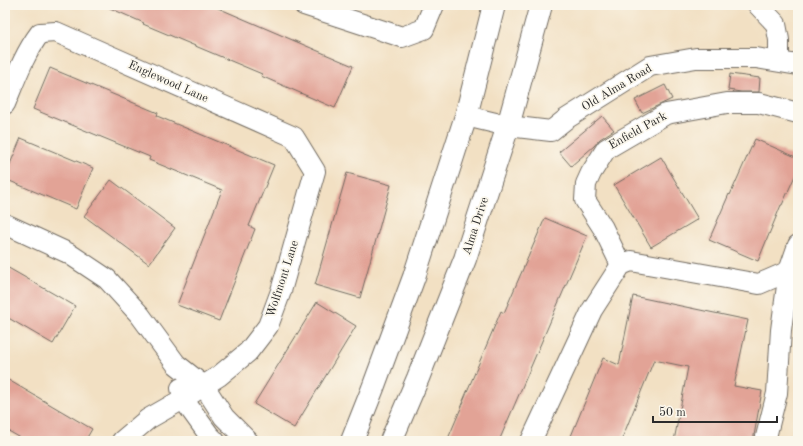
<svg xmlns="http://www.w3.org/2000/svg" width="803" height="446" font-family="'Old Standard TT',serif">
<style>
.building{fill:#e2a396}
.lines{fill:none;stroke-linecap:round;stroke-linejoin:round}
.minor-casing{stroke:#716a60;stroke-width:22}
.major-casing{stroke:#716a60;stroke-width:24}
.minor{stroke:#fff;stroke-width:20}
.major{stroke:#fff;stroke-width:22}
.labels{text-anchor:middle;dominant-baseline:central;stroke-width:3.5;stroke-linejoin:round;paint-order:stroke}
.street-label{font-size:12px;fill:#2b2b2b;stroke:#fbf7ec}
</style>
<rect width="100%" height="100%" fill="#fbf7ec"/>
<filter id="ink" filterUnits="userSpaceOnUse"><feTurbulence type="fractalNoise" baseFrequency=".025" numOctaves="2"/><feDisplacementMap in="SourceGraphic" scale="8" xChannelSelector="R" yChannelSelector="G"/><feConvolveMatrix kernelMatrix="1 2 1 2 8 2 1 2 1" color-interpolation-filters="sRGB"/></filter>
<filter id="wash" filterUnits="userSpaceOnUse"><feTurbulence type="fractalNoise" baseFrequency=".012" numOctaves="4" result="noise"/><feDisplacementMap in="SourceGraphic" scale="16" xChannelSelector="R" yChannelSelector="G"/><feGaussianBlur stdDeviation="0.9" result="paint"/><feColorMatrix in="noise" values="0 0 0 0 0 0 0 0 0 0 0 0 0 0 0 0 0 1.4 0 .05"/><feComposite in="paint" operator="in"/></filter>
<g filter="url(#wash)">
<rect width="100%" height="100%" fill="#f2e0c3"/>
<g id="blocks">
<g class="building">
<path d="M 103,5 L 211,5 L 353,66 L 335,108 L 261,76 L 262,74 L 143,24 L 144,23 Z"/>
<path d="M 50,68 L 158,113 L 157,116 L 274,165 L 249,226 L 255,229 L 219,321 L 177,305 L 222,190 L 149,160 L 150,157 L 33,109 Z"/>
<path d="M 730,74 L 760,78 L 759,92 L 741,92 L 728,90 Z"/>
<path d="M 665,85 L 672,99 L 642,113 L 635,100 Z"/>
<path d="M 602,116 L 614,130 L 600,139 L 594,146 L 571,166 L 559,152 Z"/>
<path d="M 21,138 L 93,168 L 76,209 L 5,179 L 5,176 Z"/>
<path d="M 755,139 L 798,158 L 798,169 L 782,205 L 781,205 L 758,261 L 709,240 L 729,194 L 730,195 Z"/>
<path d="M 661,157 L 698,219 L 651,247 L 614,185 Z"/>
<path d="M 347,173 L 391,185 L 360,298 L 315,285 Z"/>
<path d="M 111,180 L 175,228 L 149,264 L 84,216 Z"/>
<path d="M 545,218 L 587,236 L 499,441 L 447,441 L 464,401 L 463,401 L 501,311 L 504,313 Z"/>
<path d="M 5,266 L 75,306 L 53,344 L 5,316 Z"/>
<path d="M 633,296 L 748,320 L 734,386 L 762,391 L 753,441 L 674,441 L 688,367 L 654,360 L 621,441 L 569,441 L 603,358 L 619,365 Z"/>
<path d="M 317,302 L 356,326 L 294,428 L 254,404 Z"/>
<path d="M 5,378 L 92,429 L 85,441 L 26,441 L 5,429 Z"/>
</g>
</g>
</g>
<g filter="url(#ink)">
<use href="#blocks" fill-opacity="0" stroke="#716a60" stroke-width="1"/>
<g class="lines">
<defs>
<g id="minor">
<path d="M 304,5 L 402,37 L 424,29 L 434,5"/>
<path d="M 758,5 L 776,24 L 779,40 L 779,61"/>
<path d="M 5,104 C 15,80 24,54 40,33 L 56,32 L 294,137 L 315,171 L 281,291 L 268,326 L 248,352 L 219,376 L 183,399 L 148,419 L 122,441"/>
<path d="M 466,116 L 508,126 L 551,131 L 566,119 L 650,66 L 696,58 L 756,58 L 798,65"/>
<path d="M 5,224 L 68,253 L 107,279 L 140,315 L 176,364 L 204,386 L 224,417 L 248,441"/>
<path d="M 621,265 L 603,228 L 585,200 L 586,184 L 591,173 L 606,149 L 666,114 L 727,103 L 759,103 L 798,113"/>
<path d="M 181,388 L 183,399 L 209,435 L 215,441"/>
<path d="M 531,441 L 592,310 L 621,265 L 631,261 L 759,284 L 789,271"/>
<path d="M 765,441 L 777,393 L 781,330 L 789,271 L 798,245"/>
</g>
<g id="major">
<path d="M 352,441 L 373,388 L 414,277 L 466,116 L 494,5"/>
<path d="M 391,441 L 418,378 L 465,259 L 508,126 L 541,5"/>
</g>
</defs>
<use href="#minor" class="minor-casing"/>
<use href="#major" class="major-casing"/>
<use href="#minor" class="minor"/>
<use href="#major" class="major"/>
</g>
</g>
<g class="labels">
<g class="street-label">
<text transform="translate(168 82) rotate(24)">Englewood Lane</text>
<text transform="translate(617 88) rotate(-31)">Old Alma Road</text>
<text transform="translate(638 131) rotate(-29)">Enfield Park</text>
<text transform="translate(476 226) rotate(-72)">Alma Drive</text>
<text transform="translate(283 279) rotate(-72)">Wolfmont Lane</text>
</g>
</g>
<rect width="803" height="446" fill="none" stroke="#fbf7ec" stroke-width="20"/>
<path d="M653 416v6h124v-6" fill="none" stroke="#2b2b2b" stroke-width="2"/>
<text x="659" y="416" font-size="12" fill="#2b2b2b" stroke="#fbf7ec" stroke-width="3" paint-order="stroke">50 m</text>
</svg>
